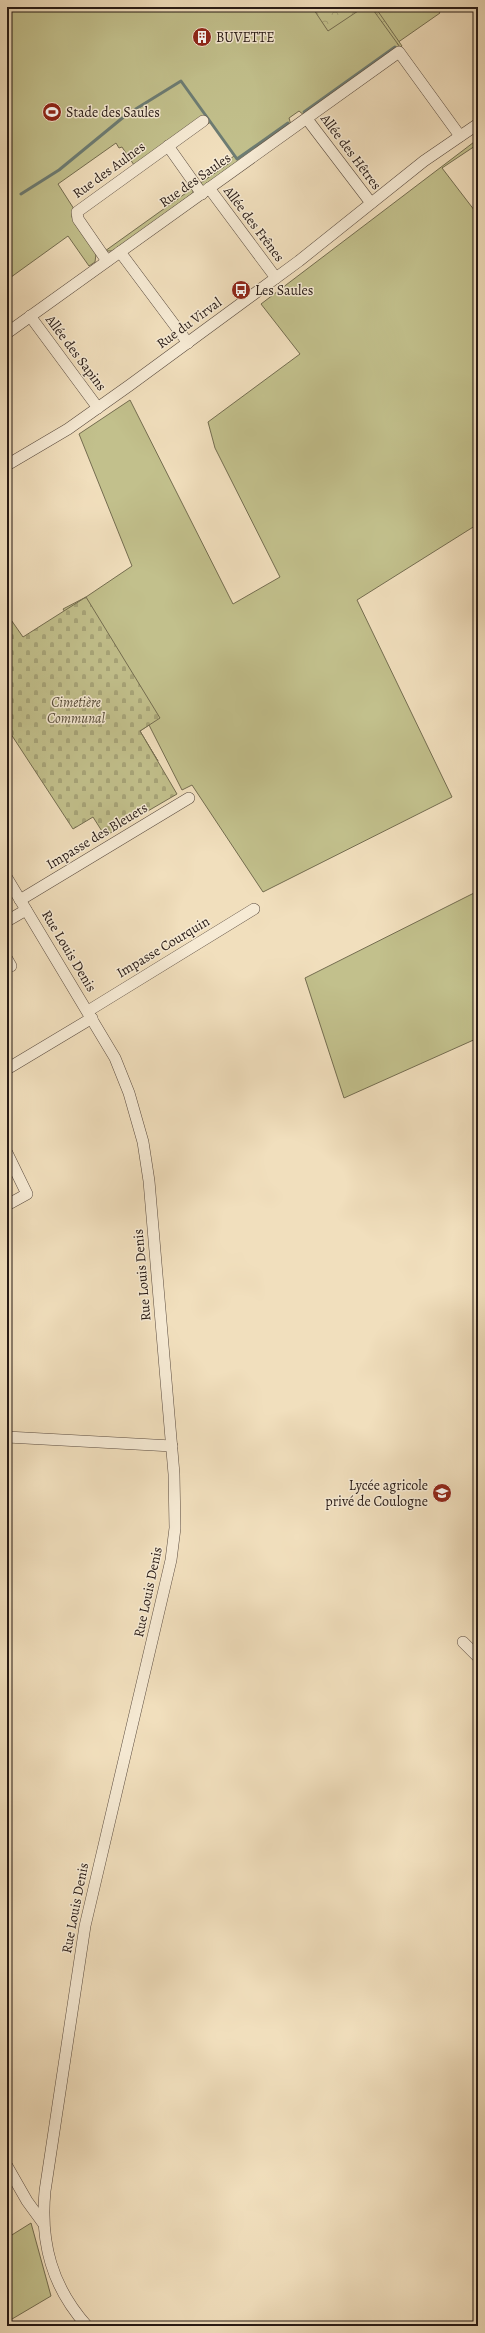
<svg xmlns="http://www.w3.org/2000/svg" width="485" height="2333" font-family="Alegreya,serif">
<style>
.grass{fill:#c2c08c;stroke:#746d50}
.forest{fill:url(#forest-crowns);stroke:#746d50}
.cemetery{fill:url(#cemetery-stones);stroke:#746d50}
.lines{fill:none;stroke-linecap:round;stroke-linejoin:round}
.stream{stroke:#6d7c73;stroke-width:3}
.minor-casing{stroke:#5a4b3f;stroke-width:12}
.minor{stroke:#f6ead4;stroke-width:11}
.labels{text-anchor:middle;dominant-baseline:central;stroke-width:3;stroke-linejoin:round;paint-order:stroke}
.poi-label{font-size:14px;fill:#271a15;stroke:#f6ead4;text-anchor:start}
.street-label{font-size:14px;fill:#271a15;stroke:#f6ead4}
.park-label{font-size:14px;font-style:italic;fill:#564c39;stroke:#f6ead4}
</style>
<defs>
<pattern id="forest-crowns" width="20" height="18" patternUnits="userSpaceOnUse"><rect width="20" height="18" fill="#c2c08c"/><path d="M2 6a3 3 0 1 1 6 0M12 15a3 3 0 1 1 6 0" fill="none" stroke="#a7a478"/></pattern>
<pattern id="cemetery-stones" width="16" height="16" patternUnits="userSpaceOnUse"><rect width="16" height="16" fill="#c2c08c"/><path d="M2 7V4a2 2 0 0 1 4 0v3zM10 15v-3a2 2 0 0 1 4 0v3z" fill="#a7a478"/></pattern>
</defs>
<rect width="100%" height="100%" fill="#f1dfbd"/>
<filter id="stains"><feTurbulence type="fractalNoise" baseFrequency=".005" numOctaves="4"/><feColorMatrix values="0 0 0 0 .2 0 0 0 0 .09 0 0 0 0 .02 0 0 0 .5 -.17"/></filter>
<radialGradient id="worn" r=".72"><stop offset=".6" stop-color="#630" stop-opacity="0"/><stop offset="1" stop-color="#630" stop-opacity=".3"/></radialGradient>
<g class="grass">
<path d="M 17,7 L 436,7 L 440,13 L 397,43 L 400,47 L 305,116 L 299,111 L 289,118 L 291,125 L 204,186 L 199,184 L 231,162 L 230,159 L 234,156 L 211,122 L 134,165 L 122,147 L 119,148 L 116,143 L 58,184 L 74,209 L 72,217 L 96,254 L 95,262 L 89,266 L 68,236 L 7,280 L 7,13 Z"/>
<path d="M 478,139 L 478,144 L 442,168 L 478,215 L 478,524 L 357,600 L 452,797 L 263,892 L 192,785 L 182,790 L 149,725 L 140,731 L 158,761 L 63,609 L 86,597 L 132,566 L 79,434 L 130,400 L 233,604 L 280,577 L 215,448 L 208,422 L 300,354 L 261,304 Z"/>
<path d="M 193,188 L 193,193 L 114,251 L 105,251 Z"/>
<path d="M 478,891 L 478,1038 L 344,1098 L 305,978 Z"/>
<path d="M 31,2223 L 51,2296 L 7,2322 L 7,2238 Z"/>
</g>
<g class="forest">
<path d="M 312,7 L 364,7 L 328,31 Z"/>
<path d="M 371,7 L 375,7 L 402,46 L 400,47 Z"/>
</g>
<path class="cemetery" d="M 86,597 L 160,718 L 140,731 L 177,794 L 105,836 L 93,817 L 73,829 L 7,728 L 7,614 L 23,637 Z"/>
<g class="lines">
<g class="stream">
<path d="M 304,112 L 395,47"/>
<path d="M 21,194 L 59,170 L 126,115 L 181,81 L 237,159 L 288,123"/>
</g>
<defs>
<g id="minor">
<path d="M 307,119 L 371,203"/>
<path d="M 168,146 L 202,194"/>
<path d="M 209,188 L 276,278"/>
<path d="M 120,252 L 188,343"/>
<path d="M 107,261 L 78,219 L 77,212 L 203,121"/>
<path d="M 30,316 L 98,408"/>
<path d="M 7,333 L 399,52 L 460,136"/>
<path d="M 7,465 L 68,429 L 130,385 L 299,261 L 424,161 L 478,124"/>
<path d="M 7,878 L 115,1058 L 129,1093 L 143,1142 L 149,1181 L 174,1474 L 175,1528 L 171,1560 L 85,1926 L 45,2191 C 40,2243 52,2287 87,2326"/>
<path d="M 20,900 L 189,798"/>
<path d="M 7,921 L 26,910"/>
<path d="M 7,959 L 11,966 L 7,968"/>
<path d="M 88,1011 L 254,909"/>
<path d="M 7,1069 L 92,1018"/>
<path d="M 7,1153 L 27,1194 L 7,1205"/>
<path d="M 7,1437 L 172,1446"/>
<path d="M 463,1642 L 478,1657"/>
<path d="M 7,2166 L 27,2201 L 43,2223"/>
</g>
</defs>
<use href="#minor" class="minor-casing"/>
<use href="#minor" class="minor"/>
</g>
<defs>
<symbol id="building-disc" viewBox="-11 -11 22 22"><circle r="9.5" fill="#8f2418" stroke="#f6ead4"/><path d="M-4-6H4V6H1V3H-1V6H-4ZM-2.5-4.3h1.7v1.8h-1.7ZM.8-4.3h1.7v1.8H.8ZM-2.5-1h1.7V.8h-1.7ZM.8-1h1.7V.8H.8Z" fill="#fff"/></symbol>
<symbol id="stadium-disc" viewBox="-11 -11 22 22"><circle r="9.5" fill="#8f2418" stroke="#f6ead4"/><path d="M0-5a6.5 5 0 1 0 0 10a6.5 5 0 1 0 0-10ZM-3.5-1.8h7v3.6h-7Z" fill="#fff"/></symbol>
<symbol id="bus-disc" viewBox="-11 -11 22 22"><circle r="9.5" fill="#8f2418" stroke="#f6ead4"/><path d="M-5-6H5V4H4V6H2V4H-2V6H-4V4H-5ZM-3.5-4V0h7V-4ZM-3.5 1.2v1.5H-2V1.2ZM2 1.2v1.5H3.5V1.2Z" fill="#fff"/></symbol>
<symbol id="school-disc" viewBox="-11 -11 22 22"><circle r="9.5" fill="#8f2418" stroke="#f6ead4"/><path d="M0-5L7-2L0 1L-7-2ZM-4 1L0 2.5L4 1V4Q0 6-4 4Z" fill="#fff"/></symbol>
</defs>
<g fill-rule="evenodd">
<use href="#building-disc" x="191" y="26" width="22" height="22"/>
<use href="#stadium-disc" x="41" y="101" width="22" height="22"/>
<use href="#bus-disc" x="230" y="279" width="22" height="22"/>
<use href="#school-disc" x="431" y="1482" width="22" height="22"/>
</g>
<g class="labels">
<g class="poi-label">
<text x="216" y="37">BUVETTE</text>
<text x="66" y="112">Stade des Saules</text>
<text x="255" y="290">Les Saules</text>
<text x="428" y="1485" text-anchor="end">Lycée agricole<tspan x="428" dy="16">privé de Coulogne</tspan></text>
</g>
<g class="street-label">
<text transform="translate(351 152) rotate(53)">Allée des Hêtres</text>
<text transform="translate(109 170) rotate(-36)">Rue des Aulnes</text>
<text transform="translate(195 180) rotate(-35)">Rue des Saules</text>
<text transform="translate(254 224) rotate(53)">Allée des Frênes</text>
<text transform="translate(189 323) rotate(-36)">Rue du Virval</text>
<text transform="translate(76 353) rotate(53)">Allée des Sapins</text>
<text transform="translate(97 836) rotate(-31)">Impasse des Bleuets</text>
<text transform="translate(163 947) rotate(-31)">Impasse Courquin</text>
<text transform="translate(69 951) rotate(59)">Rue Louis Denis</text>
<text transform="translate(142 1275) rotate(-95)">Rue Louis Denis</text>
<text transform="translate(148 1592) rotate(-78)">Rue Louis Denis</text>
<text transform="translate(75 1908) rotate(-79)">Rue Louis Denis</text>
</g>
<g class="park-label">
<text x="76" y="702">Cimetière<tspan x="76" dy="16">Communal</tspan></text>
</g>
</g>
<rect width="485" height="2333" fill="none" stroke="#f1dfbd" stroke-width="24"/>
<rect x="8" y="8" width="469" height="2317" fill="none" stroke="#271a15" stroke-width="2"/>
<rect x="12" y="12" width="461" height="2309" fill="none" stroke="#271a15"/>
<rect width="100%" height="100%" filter="url(#stains)"/>
<rect width="100%" height="100%" fill="url(#worn)"/>
</svg>
